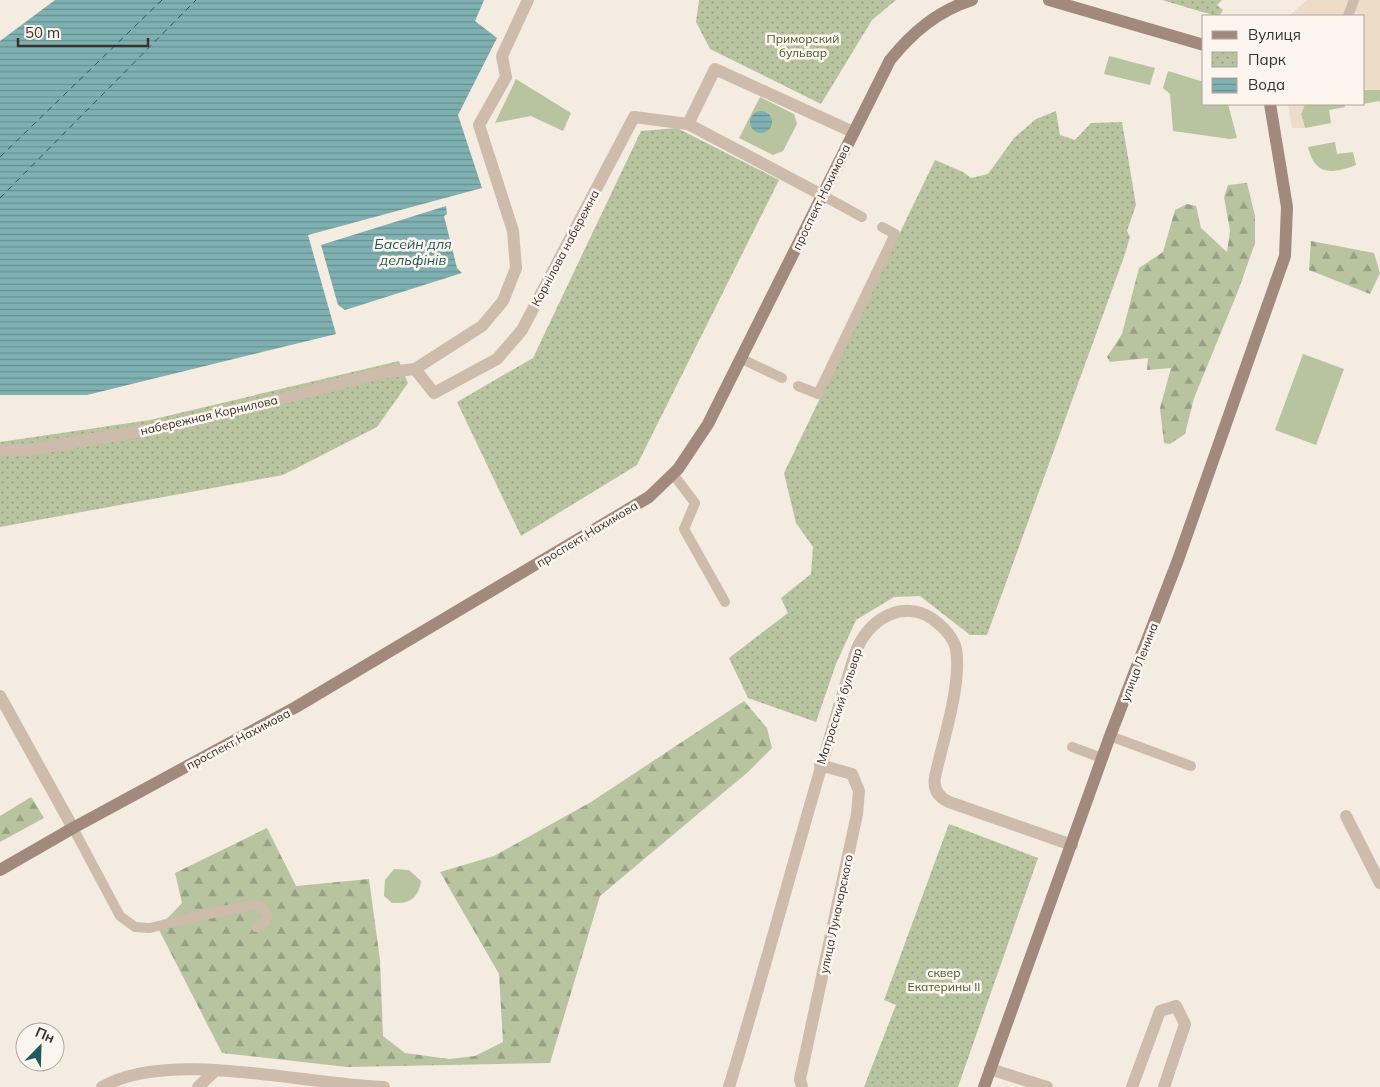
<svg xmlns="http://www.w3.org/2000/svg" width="1380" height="1087" font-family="Mulish,sans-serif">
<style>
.green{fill:#b8c4a0}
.forest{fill:url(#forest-firs)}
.park{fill:url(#park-dots)}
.plaza{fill:#ecdcc8}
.water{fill:url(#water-rules)}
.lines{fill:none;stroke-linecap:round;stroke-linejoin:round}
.ferry{stroke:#1f5a5e;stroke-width:1;stroke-dasharray:6 5;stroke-linecap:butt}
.service{stroke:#cdbbac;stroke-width:10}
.pedestrian{stroke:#cdbbac;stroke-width:12}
.minor{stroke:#cdbbac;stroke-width:12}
.tertiary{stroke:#cdbbac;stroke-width:12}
.secondary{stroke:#a18a7d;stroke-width:12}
.labels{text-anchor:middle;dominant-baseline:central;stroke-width:5;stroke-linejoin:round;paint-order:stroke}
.park-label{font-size:12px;fill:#4a5a2e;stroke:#fbf5ee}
.street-label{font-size:12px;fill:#3b302b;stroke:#fbf5ee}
.water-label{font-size:14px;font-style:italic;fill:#1f5a5e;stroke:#fbf5ee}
</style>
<defs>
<pattern id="forest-firs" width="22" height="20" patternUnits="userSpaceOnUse" patternTransform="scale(1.25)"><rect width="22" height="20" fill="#b8c4a0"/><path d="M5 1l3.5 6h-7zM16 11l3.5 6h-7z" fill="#97a083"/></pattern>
<pattern id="park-dots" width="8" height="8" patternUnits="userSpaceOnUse" patternTransform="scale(1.25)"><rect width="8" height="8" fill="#b8c4a0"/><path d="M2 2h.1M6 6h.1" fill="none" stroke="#97a083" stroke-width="1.8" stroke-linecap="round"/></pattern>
<pattern id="water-rules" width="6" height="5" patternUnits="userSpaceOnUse" patternTransform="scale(1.25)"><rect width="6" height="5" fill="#7fb0b2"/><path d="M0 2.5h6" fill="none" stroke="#699091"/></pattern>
</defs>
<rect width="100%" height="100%" fill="#f4ebe1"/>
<g class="green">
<path d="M 1109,56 L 1155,68 L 1150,85 L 1104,74 Z"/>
<path d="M 1168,71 L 1204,82 L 1204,104 L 1228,104 L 1237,138 L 1230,139 L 1173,131 L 1170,94 L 1163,88 Z"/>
<path d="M 516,79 L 571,113 L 563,131 L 531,116 L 495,123 Z"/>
<path d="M 1364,90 L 1380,90 L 1380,104 L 1379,101 L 1363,104 Z"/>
<path d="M 760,97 L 794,114 L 797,124 L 783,151 L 773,155 L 739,138 Z"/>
<path d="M 1305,104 L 1345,104 L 1345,107 L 1329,110 L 1331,123 L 1305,128 L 1301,114 Z"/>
<path d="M 1335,142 L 1337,154 L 1353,152 L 1356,165 C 1332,174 1315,176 1308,147 Z"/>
<path d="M 1303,354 L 1344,369 L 1316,445 L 1275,430 Z"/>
<path d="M 394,869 L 409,870 L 421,881 C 418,899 409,904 392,903 L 384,896 L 385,880 Z"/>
</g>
<g class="forest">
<path d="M 1247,183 L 1255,216 L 1255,243 L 1238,291 L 1194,398 L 1185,434 L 1170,444 L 1164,443 L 1160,408 L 1171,368 L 1147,370 L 1148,358 L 1110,362 L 1107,357 L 1122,334 L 1139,268 L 1163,252 L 1175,210 L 1187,204 L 1196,206 L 1201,228 L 1227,252 L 1230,231 L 1224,197 L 1228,185 Z"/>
<path d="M 1311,241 L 1374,253 L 1380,273 L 1370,294 L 1309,270 Z"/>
<path d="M 744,701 L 767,728 L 772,748 L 748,772 L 600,896 L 550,1063 L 347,1067 L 222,1053 L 158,928 L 182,903 L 175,873 L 267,828 L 296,886 L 369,879 L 380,960 L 383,1036 L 405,1053 L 449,1059 L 475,1056 L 503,1042 L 499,974 L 440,872 L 494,856 L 591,802 Z"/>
<path d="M 31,797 L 44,818 L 0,842 L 0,816 Z"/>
</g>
<g class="park">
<path d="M 699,0 L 896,0 L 872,20 L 821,104 L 710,49 L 696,22 Z"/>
<path d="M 1162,0 L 1222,0 L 1217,5 L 1223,10 L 1219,16 L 1216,16 Z"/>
<path d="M 1056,111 L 1060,135 L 1075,140 L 1091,123 L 1122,122 L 1136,205 L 1127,231 L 1130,237 L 1125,254 L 987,635 L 970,635 L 920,596 L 894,597 L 856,620 L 836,664 L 816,722 L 748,698 L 729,658 L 788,613 L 781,598 L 811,574 L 813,547 L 796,523 L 784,473 L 935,160 L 963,172 L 971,178 L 988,174 L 1014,138 L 1036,119 Z"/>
<path d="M 677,128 L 779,180 L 637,465 L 521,536 L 457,402 L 533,358 L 641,131 Z"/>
<path d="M 399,361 L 408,383 L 377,427 L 283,475 L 0,527 L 0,442 L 150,420 Z"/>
<path d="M 949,824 L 1038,858 L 958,1087 L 864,1087 L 896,1005 L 884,1000 Z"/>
</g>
<g class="plaza">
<path d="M 1307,0 L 1380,0 L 1380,90 L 1364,90 L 1364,16 L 1289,16 Z"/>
<path d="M 1288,104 L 1305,104 L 1301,114 L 1305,128 L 1292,128 Z"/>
</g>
<g class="water">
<path d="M 55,0 L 484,0 L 475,21 L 497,38 L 458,115 L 482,188 L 308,235 L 336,334 L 87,395 L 0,395 L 0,41 Z"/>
<circle cx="761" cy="122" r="11"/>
<path d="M 446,206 L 447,214 L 444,216 L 457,268 L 462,273 L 345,310 L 338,305 L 321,245 Z"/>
</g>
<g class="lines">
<g class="ferry">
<path d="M 0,157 L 162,0"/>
<path d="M 0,198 L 196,0"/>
</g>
<g class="service">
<path d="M 1348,16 L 1354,0"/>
<path d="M 822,195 L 862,217"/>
<path d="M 742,359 L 782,378"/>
<path d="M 798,386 L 818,394 L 895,234 L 882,227"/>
<path d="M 673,474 L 695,503 L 684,529 L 725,602"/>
<path d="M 1110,736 L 1191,766"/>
<path d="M 1072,747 L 1102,758"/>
<path d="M 73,828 L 120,916 L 135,927 L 150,928 L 202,915 L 255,905 L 262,907 L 268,916 L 266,921 L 256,927"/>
</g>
<g class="pedestrian">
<path d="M 822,195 L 688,124 L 715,69 L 853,132"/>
<path d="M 415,369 L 434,393 L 497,359 L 522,330 L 634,117 L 688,124"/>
<path d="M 0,450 L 27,450 L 142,431 L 198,420 L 381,373 L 415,369 L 482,326 L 503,301 L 516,268 L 513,231 L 479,125 L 506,77 L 502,56 L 528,0"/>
</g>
<g class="minor">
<path d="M 1346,816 L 1380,883"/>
<path d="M 990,1069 L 1047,1087"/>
<path d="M 102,1087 C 170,1048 305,1085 384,1087"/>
<path d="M 198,1087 L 216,1070"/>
<path d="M 729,1087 C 773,943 810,797 855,654 C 867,618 907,595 939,624 C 946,630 954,639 956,649 C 962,684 943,740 935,777 C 933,789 938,797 949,802 L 1072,845"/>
<path d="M 802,1087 L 800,1079 L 857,814 L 859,791 L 852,774 L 820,765"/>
<path d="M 1132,1087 L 1160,1011 L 1176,1006 L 1185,1024 L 1164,1087"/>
</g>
<path class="tertiary" d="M 0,696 L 73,828"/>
<g class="secondary">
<path d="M 1049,0 L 1204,45"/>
<path d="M 0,870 L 73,828 L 296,707 L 649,497 L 678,469 L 708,424 L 890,60 C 912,33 937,11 972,0"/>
<path d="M 984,1087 L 1110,736 L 1178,560 L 1285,256 L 1287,207 L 1270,104"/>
</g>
</g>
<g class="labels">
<g class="park-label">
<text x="803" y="38">Приморский<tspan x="803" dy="14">бульвар</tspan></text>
<text x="944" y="972">cквер<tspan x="944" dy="14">Екатерины II</tspan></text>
</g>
<g class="street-label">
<text transform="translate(821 197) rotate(-64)">проспект Нахимова</text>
<text transform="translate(565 248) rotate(-62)">Корнілова набережна</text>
<text transform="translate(209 415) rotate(-13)">набережная Корнилова</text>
<text transform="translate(587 534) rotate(-31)">проспект Нахимова</text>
<text transform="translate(1139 662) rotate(-69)">улица Ленина</text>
<text transform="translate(839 706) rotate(-72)">Матросский бульвар</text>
<text transform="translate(238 739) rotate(-28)">проспект Нахимова</text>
<text transform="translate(836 914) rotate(-78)">улица Луначарского</text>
</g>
<g class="water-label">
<text x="413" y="244">Басейн для<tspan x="413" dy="16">дельфiнiв</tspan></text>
</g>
</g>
<rect x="1202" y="15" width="162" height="90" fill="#fbf5ee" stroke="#aea6a0"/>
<rect x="1212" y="31" width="25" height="8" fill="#a18a7d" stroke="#aea6a0"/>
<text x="1248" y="40" font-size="15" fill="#3b302b">Вулиця</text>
<rect x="1212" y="52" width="25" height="15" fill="url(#park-dots)" stroke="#aea6a0"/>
<text x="1248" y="65" font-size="15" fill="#3b302b">Парк</text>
<rect x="1212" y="78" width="25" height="15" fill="url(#water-rules)" stroke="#aea6a0"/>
<text x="1248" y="90" font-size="15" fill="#3b302b">Вода</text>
<g transform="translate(40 1047) rotate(23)"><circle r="24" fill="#fbf5ee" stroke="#aea6a0"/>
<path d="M0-4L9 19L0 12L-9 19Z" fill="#1f5a5e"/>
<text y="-8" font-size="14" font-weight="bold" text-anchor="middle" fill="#3b302b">Пн</text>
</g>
<path d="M18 38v8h130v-8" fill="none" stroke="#3b302b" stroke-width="2.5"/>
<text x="25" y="38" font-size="15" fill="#3b302b" stroke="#fbf5ee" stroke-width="4" paint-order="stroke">50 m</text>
</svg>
